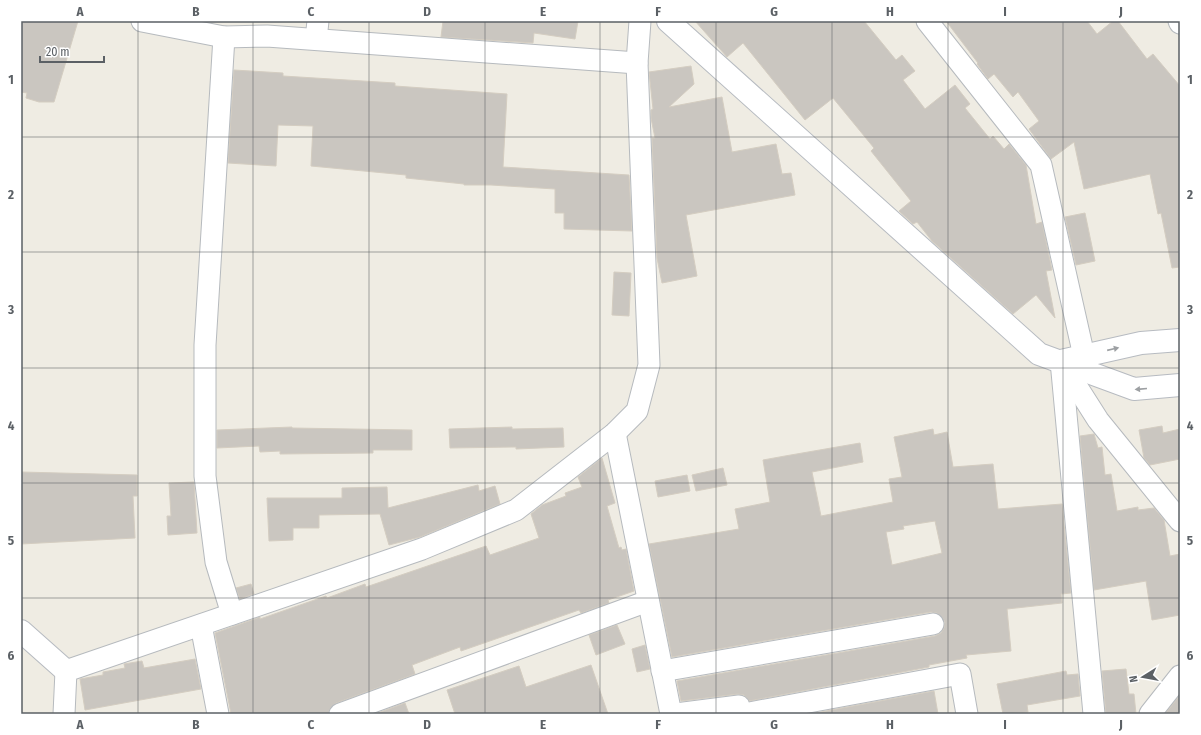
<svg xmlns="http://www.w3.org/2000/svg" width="1201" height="735" font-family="'Fira Sans Condensed',sans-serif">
  <rect width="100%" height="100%" fill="#efece3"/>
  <g fill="#cac6c0" stroke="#d4cdc1" fill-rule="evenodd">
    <path d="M 21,21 L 78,21 L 54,102 L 39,102 L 26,98 L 27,93 L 21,92 Z"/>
    <path d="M 443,21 L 578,21 L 575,39 L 534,33 L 533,43 L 441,37 Z"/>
    <path d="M 695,21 L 864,21 L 896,60 L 902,55 L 915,71 L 903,80 L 925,109 L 955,85 L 970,104 L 965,108 L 990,139 L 993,136 L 1004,149 L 1009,144 L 1026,165 L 1036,224 L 1042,222 L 1052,270 L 1046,271 L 1055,318 L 1036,295 L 1013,314 L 932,241 L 917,222 L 913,224 L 899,211 L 911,201 L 871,151 L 874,148 L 833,98 L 805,120 L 743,43 L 727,57 Z"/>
    <path d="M 946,21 L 1087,21 L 1097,34 L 1113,21 L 1118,21 L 1147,59 L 1153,54 L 1180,86 L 1180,267 L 1172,268 L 1161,213 L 1158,214 L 1150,174 L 1084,189 L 1074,142 L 1051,159 L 1029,129 L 1039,121 L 1018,92 L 1013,97 L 994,74 L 988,79 L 977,64 L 978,63 Z"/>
    <path d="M 691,66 L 694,84 L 669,107 L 722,97 L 732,152 L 776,144 L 782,174 L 791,173 L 795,195 L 686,215 L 697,276 L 662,283 L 657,258 L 652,138 L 655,138 L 651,118 L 651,110 L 653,109 L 649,72 Z"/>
    <path d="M 234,70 L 283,73 L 283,76 L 395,83 L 395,86 L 507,94 L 503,167 L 629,175 L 632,231 L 564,229 L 564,213 L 555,213 L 555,189 L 491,185 L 464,185 L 464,184 L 406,178 L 406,175 L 311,166 L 313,126 L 278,125 L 276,166 L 228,163 Z"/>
    <path d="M 1085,213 L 1095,261 L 1076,265 L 1065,217 Z"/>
    <path d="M 614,272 L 631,273 L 629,316 L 612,315 Z"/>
    <path d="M 1162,426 L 1163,433 L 1180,429 L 1180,459 L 1150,465 L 1144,458 L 1139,430 Z"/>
    <path d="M 292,427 L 292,428 L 412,430 L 412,450 L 373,450 L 373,453 L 280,454 L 280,451 L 260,452 L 259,446 L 217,448 L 217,430 Z"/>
    <path d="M 512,427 L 512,429 L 563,428 L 564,447 L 516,449 L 516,447 L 450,448 L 449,429 Z"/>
    <path d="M 933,429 L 934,435 L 947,432 L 953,467 L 993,464 L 998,509 L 1062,504 L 1071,593 L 1061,594 L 1062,603 L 1007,609 L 1011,651 L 966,655 L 967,658 L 929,665 L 929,667 L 749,701 L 744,695 L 738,694 L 681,701 L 677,681 L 935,636 L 941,633 L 944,628 L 945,622 L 942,617 L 937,613 L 931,612 L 672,657 L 649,544 L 739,529 L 735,509 L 770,502 L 763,460 L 785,456 L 860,443 L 863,462 L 812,472 L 821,516 L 893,502 L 889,479 L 902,477 L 894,437 ZM 935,521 L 942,553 L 892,565 L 886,532 L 904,529 L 903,526 Z"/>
    <path d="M 1094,434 L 1098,448 L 1102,447 L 1105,475 L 1111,474 L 1117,511 L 1138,507 L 1138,510 L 1154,508 L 1164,520 L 1170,556 L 1180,554 L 1180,615 L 1152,620 L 1146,581 L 1094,590 L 1080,436 Z"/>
    <path d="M 602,458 L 615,503 L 607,506 L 619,548 L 621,547 L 622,550 L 626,549 L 634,591 L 608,600 L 609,603 L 581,613 L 579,610 L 461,651 L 460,647 L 412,665 L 415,674 L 336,703 L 331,707 L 328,714 L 231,714 L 215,633 L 260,617 L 260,619 L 326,596 L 327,598 L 365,584 L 366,587 L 486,546 L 490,555 L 539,538 L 531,514 L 542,505 L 566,496 L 565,493 L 582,487 L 578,477 Z"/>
    <path d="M 723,468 L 727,485 L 696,491 L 692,475 Z"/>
    <path d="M 21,472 L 137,475 L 137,496 L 133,496 L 135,538 L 21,544 Z"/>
    <path d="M 687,475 L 690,491 L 658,497 L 655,481 Z"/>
    <path d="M 194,482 L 197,533 L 168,535 L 167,516 L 171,516 L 169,483 Z"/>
    <path d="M 478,485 L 479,491 L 495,486 L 500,504 L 420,537 L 389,545 L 380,514 L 319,515 L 319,528 L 293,528 L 293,540 L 269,541 L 267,498 L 342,498 L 342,488 L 387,487 L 388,508 Z"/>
    <path d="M 251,584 L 254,594 L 240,599 L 236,588 Z"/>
    <path d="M 617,625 L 625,644 L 596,655 L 589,635 Z"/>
    <path d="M 645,645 L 650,669 L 637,672 L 632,649 Z"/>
    <path d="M 195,659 L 201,689 L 85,710 L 80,679 L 103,675 L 103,672 L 125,668 L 124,664 L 142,661 L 144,668 Z"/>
    <path d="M 591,665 L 608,714 L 455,714 L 447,690 L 519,666 L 526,687 Z"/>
    <path d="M 1126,669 L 1129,694 L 1134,694 L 1136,714 L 1106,714 L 1102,671 Z"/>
    <path d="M 1066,671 L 1067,675 L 1078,674 L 1080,696 L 1027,705 L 1028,712 L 1003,714 L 997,684 Z"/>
    <path d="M 934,691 L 938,714 L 810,714 Z"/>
    <path d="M 1180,695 L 1180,714 L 1165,714 Z"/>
    <path d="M 405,703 L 409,714 L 375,714 Z"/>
  </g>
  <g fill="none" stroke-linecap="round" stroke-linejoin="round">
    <defs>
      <g id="street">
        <path d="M 142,21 L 224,37 L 267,36 L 637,63"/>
        <path d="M 927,21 L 1041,165 L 1084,356"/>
        <path d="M 1179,21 L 1180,23"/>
        <path d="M 224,37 L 205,345 L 205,476 L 216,562 L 232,614"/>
        <path d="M 316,39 L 318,21"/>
        <path d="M 1061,361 L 1094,714"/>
        <path d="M 1063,365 L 1098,420 L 1180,521"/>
        <path d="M 615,433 L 671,714"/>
        <path d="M 201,625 L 218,714"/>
        <path d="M 662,671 L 933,624"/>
        <path d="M 64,714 L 66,671 L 422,549 L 516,510 L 615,433 L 637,411 L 649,365 L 637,63 L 640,21"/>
        <path d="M 340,714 L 648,601"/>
        <path d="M 676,714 L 739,706 L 741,714"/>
        <path d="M 744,714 L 960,674 L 967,714"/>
        <path d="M 1150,714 L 1180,676"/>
      </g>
      <g id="secondary">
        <path d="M 668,21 L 1039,354 L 1134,389 L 1180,385"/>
        <path d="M 1061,361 L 1141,343 L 1180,340"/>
        <path d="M 21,631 L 66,671"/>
      </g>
    </defs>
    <use href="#street" stroke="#b6babe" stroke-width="23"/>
    <use href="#secondary" stroke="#b7bbc1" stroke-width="24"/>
    <use href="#street" stroke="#fff" stroke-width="21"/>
    <use href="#secondary" stroke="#fff" stroke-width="22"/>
  </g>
  <defs><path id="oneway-solid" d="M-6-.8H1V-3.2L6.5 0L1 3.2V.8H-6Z"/></defs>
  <g fill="#9da0a3">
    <use href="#oneway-solid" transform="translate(1113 349) rotate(-13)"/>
    <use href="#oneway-solid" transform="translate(1141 389) rotate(175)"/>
  </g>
  <path fill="none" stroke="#5b6065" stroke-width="1" stroke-opacity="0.55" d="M 138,21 L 138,714M 253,21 L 253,714M 369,21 L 369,714M 485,21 L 485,714M 600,21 L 600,714M 716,21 L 716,714M 832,21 L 832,714M 948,21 L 948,714M 1063,21 L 1063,714M 21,137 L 1180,137M 21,252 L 1180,252M 21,368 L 1180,368M 21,483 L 1180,483M 21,598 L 1180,598"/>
  <rect width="1201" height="735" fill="none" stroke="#ffffff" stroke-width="44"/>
  <g transform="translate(1143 677) rotate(259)" stroke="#ffffff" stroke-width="3" paint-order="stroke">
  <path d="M0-3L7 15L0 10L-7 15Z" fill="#5b6065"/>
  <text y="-6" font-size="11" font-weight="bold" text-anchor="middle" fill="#5b6065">N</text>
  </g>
  <path d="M40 56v6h64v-6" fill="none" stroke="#5b6065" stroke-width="2"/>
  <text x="46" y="56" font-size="12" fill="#5b6065" stroke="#ffffff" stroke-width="3" paint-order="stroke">20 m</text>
  <rect x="22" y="22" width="1157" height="691" fill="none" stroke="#5b6065" stroke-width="1.5"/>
  <g font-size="13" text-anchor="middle" font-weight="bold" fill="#5b6065">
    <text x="80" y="16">A</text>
    <text x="196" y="16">B</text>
    <text x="311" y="16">C</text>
    <text x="427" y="16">D</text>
    <text x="543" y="16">E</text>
    <text x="658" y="16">F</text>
    <text x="774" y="16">G</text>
    <text x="890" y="16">H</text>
    <text x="1005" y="16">I</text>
    <text x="1121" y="16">J</text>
    <text x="11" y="84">1</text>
    <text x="1190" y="84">1</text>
    <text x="11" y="199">2</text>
    <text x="1190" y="199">2</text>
    <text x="11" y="314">3</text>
    <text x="1190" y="314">3</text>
    <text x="11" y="430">4</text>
    <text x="1190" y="430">4</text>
    <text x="11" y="545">5</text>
    <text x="1190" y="545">5</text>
    <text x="11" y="660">6</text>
    <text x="1190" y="660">6</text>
    <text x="80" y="729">A</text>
    <text x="196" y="729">B</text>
    <text x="311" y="729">C</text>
    <text x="427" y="729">D</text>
    <text x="543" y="729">E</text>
    <text x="658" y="729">F</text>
    <text x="774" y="729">G</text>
    <text x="890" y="729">H</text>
    <text x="1005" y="729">I</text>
    <text x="1121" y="729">J</text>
  </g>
</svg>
